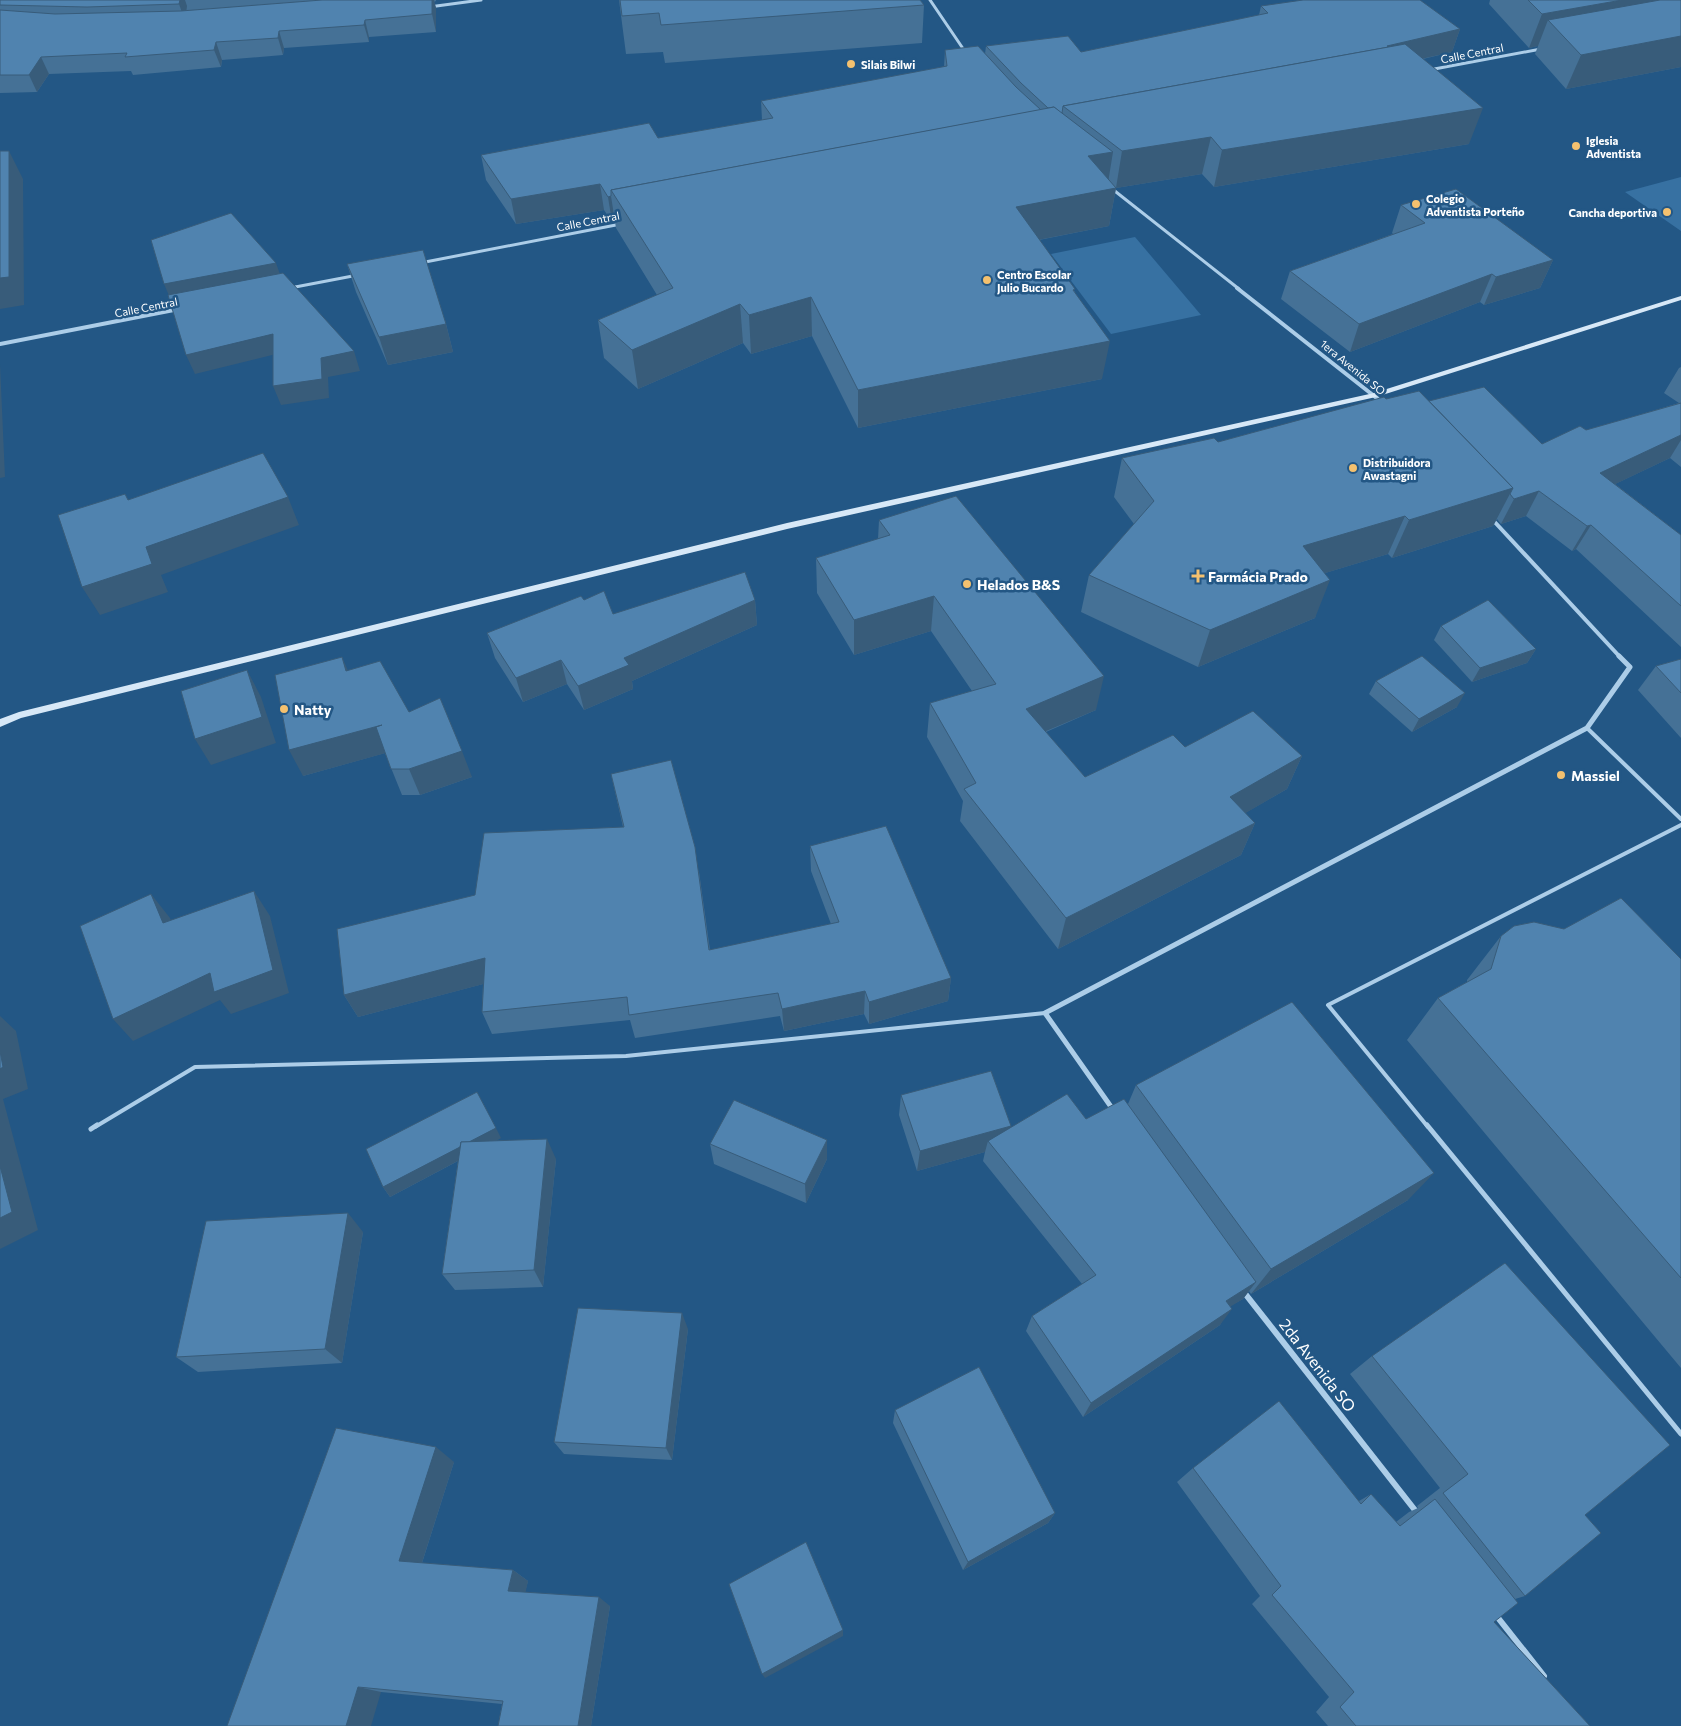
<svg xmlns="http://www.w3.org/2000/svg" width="1681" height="1726" font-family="Commissioner,sans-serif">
  <rect width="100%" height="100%" fill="#235785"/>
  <g fill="#3771a2">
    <path d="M 1681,177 L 1681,231 L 1625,192 Z"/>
    <path d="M 1135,237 L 1201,315 L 1111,334 L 1051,254 Z"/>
  </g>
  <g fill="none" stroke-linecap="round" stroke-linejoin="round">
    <g stroke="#accde8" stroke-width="4">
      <path d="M 1587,728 L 1681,819"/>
      <path d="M 95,1127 L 195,1067 L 626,1056 L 1045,1013"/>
      <path d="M 1428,1127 L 1328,1005 L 1681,825"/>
    </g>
    <g stroke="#accde8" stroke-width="5">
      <path d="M 1427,1125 L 1681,1434"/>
      <path d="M 91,1129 L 97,1125"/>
    </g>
    <g stroke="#accde8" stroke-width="3">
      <path d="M 930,0 L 966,53"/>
      <path d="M 429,7 L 481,0"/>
      <path d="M 1429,70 L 1541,49"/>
      <path d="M 1111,188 L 1239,289"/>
      <path d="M 420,263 L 621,224"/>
      <path d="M 290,288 L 358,275"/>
    </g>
    <g stroke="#accde8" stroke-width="4">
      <path d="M 290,288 L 292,288"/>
      <path d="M 1237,288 L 1383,403"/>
      <path d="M 0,344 L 179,309"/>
      <path d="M 1491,518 L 1620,657"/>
    </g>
    <path stroke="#accde8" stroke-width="5" d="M 1114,1111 L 1045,1013 L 1587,728 L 1630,667 L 1619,656"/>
    <g stroke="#accde8" stroke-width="6">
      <path d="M 1243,1291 L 1418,1514"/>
      <path d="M 1495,1614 L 1544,1676"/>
    </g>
    <path fill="#d7e8f7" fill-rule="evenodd" d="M 1681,296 L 1681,300 L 1376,397 L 787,529 L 21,718 L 0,727 L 0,719 L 19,712 L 787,523 L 1374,393 Z"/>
  </g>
  <g fill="#457196">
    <path d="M 0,0 L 436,0 L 436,1 L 434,2 L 436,8 L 436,32 L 369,37 L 369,42 L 284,48 L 283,55 L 222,60 L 221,67 L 133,75 L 131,71 L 49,74 L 37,92 L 0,93 Z"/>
    <path d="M 619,0 L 920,0 L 924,5 L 922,43 L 665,63 L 663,52 L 626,54 Z"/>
    <path d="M 1490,0 L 1681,0 L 1681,67 L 1566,89 L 1535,54 L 1538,46 L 1529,48 L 1489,4 Z"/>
    <path d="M 1261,6 L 1460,29 L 1452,52 L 1423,59 L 1469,144 L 1214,187 L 1202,174 L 1116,188 L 1109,226 L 1039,240 L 1075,292 L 1102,379 L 858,428 L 812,336 L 751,354 L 743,343 L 638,389 L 604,358 L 598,320 L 657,295 L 616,228 L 615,222 L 612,222 L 604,210 L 516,224 L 486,180 L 481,155 L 658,138 L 762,120 L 761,101 L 944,67 L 945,50 L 985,54 L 986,46 L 1081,52 L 1259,15 Z"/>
    <path d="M 1401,205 L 1553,260 L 1540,288 L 1484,305 L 1480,302 L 1350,352 L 1281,299 L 1290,271 L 1393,234 L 1392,233 Z"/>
    <path d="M 347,264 L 446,324 L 453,352 L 388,365 L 356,292 Z"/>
    <path d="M 1681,367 L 1681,467 L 1670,458 L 1615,484 L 1681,535 L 1681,647 L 1576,549 L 1572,551 L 1526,516 L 1501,524 L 1497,519 L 1493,526 L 1392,558 L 1388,554 L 1325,573 L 1315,618 L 1198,667 L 1081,612 L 1089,575 L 1134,524 L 1114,497 L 1122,458 L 1218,442 L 1386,399 L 1429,401 L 1542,444 L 1679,403 L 1664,393 L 1679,368 Z"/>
    <path d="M 879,520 L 1096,710 L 1046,732 L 1085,777 L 1185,747 L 1302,756 L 1287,789 L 1245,813 L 1255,823 L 1241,855 L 1058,949 L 960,821 L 963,801 L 927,737 L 930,703 L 972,691 L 931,631 L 854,655 L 817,593 L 816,558 L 878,539 Z"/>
    <path d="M 584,600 L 613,614 L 755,600 L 757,625 L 632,681 L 633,689 L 584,710 L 567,684 L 523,702 L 495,658 L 487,633 Z"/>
    <path d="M 1441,626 L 1536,649 L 1527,663 L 1472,682 L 1434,640 Z"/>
    <path d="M 1681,659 L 1681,738 L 1638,690 L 1656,666 Z"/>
    <path d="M 348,671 L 409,712 L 472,777 L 420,795 L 402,795 L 385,753 L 303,776 Z"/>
    <path d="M 1376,681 L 1457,707 L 1412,732 L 1369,694 Z"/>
    <path d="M 611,774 L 699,872 L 710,950 L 831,924 L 811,871 L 810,846 L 951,978 L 948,1001 L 869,1024 L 864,1014 L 784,1031 L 780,1016 L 635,1038 L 630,1020 L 492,1034 L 482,1012 L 483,984 L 358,1017 L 344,995 L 475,895 L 623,827 Z"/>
    <path d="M 1501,936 L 1681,959 L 1681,1368 L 1407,1040 L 1438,998 L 1467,982 L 1467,980 Z"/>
    <path d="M 1136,1085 L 1408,1200 L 1251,1294 L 1249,1291 L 1243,1299 L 1230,1306 L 1220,1325 L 1083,1417 L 1026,1331 L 1032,1316 L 1082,1284 L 983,1161 L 985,1152 L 917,1171 L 899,1115 L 901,1095 L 1011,1127 L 1086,1119 L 1128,1104 Z"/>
    <path d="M 501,1138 L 495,1141 L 556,1159 L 543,1287 L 455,1290 L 442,1274 L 458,1161 L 390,1197 L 383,1187 Z"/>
    <path d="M 827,1140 L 827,1159 L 806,1203 L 714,1164 L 710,1144 Z"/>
    <path d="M 363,1232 L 342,1363 L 198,1372 L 176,1357 Z"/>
    <path d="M 688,1329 L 672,1460 L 564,1454 L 554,1442 Z"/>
    <path d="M 1372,1356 L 1585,1515 L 1525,1596 L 1515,1599 L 1494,1622 L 1590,1726 L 1328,1726 L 1316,1712 L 1329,1697 L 1252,1604 L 1260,1596 L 1177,1482 L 1193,1468 L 1359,1501 L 1371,1494 L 1396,1522 L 1409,1512 L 1418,1508 L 1417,1506 L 1440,1488 L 1350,1374 Z"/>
    <path d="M 895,1410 L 1055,1513 L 1048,1523 L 963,1570 L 893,1423 Z"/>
    <path d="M 454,1462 L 422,1563 L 513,1570 L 528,1581 L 525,1592 L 610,1606 L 591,1726 L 498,1726 L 502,1704 L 381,1692 L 227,1726 Z"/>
  </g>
  <g fill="#385c7a">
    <path d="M 180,0 L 185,0 L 187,6 L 185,21 L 179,4 Z"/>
    <path d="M 432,0 L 434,0 L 436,8 L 436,32 L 432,14 Z"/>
    <path d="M 1622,0 L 1681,0 L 1548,20 L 1538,46 L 1529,48 L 1542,14 Z"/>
    <path d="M 365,20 L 369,37 L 369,42 L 364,25 Z"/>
    <path d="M 1460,29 L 1452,52 L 1390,66 L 1387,46 Z"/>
    <path d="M 279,31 L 284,48 L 283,55 L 278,38 Z"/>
    <path d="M 1681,36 L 1681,67 L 1566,89 L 1581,55 Z"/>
    <path d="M 216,42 L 222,60 L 221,67 L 214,50 Z"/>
    <path d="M 41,57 L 49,74 L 37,92 L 29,75 Z"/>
    <path d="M 1483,108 L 1469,144 L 1214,187 L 1222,150 Z"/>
    <path d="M 1211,137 L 1202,174 L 1116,188 L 1122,151 Z"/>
    <path d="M 9,151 L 23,179 L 24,305 L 0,309 L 0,278 Z"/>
    <path d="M 1113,152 L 1107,189 L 1116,188 L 1109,226 L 1012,245 L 1016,207 L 1088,156 Z"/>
    <path d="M 600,184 L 604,210 L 516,224 L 511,199 Z"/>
    <path d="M 611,196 L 615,222 L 612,222 L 608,197 Z"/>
    <path d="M 1553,260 L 1540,288 L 1484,305 L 1496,277 Z"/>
    <path d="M 276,263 L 284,286 L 174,307 L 164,284 Z"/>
    <path d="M 1492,274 L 1480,302 L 1350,352 L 1359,324 Z"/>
    <path d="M 811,297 L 812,336 L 751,354 L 749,315 Z"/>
    <path d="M 740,304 L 743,343 L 638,389 L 632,350 Z"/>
    <path d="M 446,324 L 453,352 L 388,365 L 379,337 Z"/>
    <path d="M 273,334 L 280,353 L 195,374 L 186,355 Z"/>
    <path d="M 1110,341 L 1102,379 L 858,428 L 858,390 Z"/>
    <path d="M 354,351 L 360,371 L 328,377 L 329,398 L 281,405 L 273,386 L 321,358 Z"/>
    <path d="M 0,364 L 5,477 L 0,478 Z"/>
    <path d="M 1681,435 L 1681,440 L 1670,458 L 1586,498 L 1600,473 Z"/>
    <path d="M 1513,488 L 1493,526 L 1392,558 L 1409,520 Z"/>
    <path d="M 1539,491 L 1526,516 L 1501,524 L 1514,499 Z"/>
    <path d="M 288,497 L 299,525 L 161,575 L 168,592 L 100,615 L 82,587 L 146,547 Z"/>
    <path d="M 1405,516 L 1388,554 L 1289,584 L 1303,546 Z"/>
    <path d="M 1591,525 L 1576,549 L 1572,551 L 1587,526 Z"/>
    <path d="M 1330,580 L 1315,618 L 1198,667 L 1210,630 Z"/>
    <path d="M 934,596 L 931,631 L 854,655 L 854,620 Z"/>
    <path d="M 755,600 L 757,625 L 632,681 L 633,689 L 584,710 L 578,686 L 624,658 Z"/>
    <path d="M 1536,649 L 1527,663 L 1472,682 L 1480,668 Z"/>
    <path d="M 342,657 L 354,684 L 346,671 Z"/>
    <path d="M 561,660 L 567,684 L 523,702 L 516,678 Z"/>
    <path d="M 247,670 L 261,697 L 276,743 L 211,765 L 195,739 Z"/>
    <path d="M 1104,676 L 1096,710 L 1020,742 L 1026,709 Z"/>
    <path d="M 1465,693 L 1457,707 L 1412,732 L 1419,719 Z"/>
    <path d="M 382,725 L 393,751 L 303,776 L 289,750 Z"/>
    <path d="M 462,751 L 472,777 L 420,795 L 409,769 Z"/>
    <path d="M 1302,756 L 1287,789 L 1218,829 L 1230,797 Z"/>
    <path d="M 1255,823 L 1241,855 L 1058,949 L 1066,918 Z"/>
    <path d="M 254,891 L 270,916 L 289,993 L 231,1014 L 220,1000 L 133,1041 L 113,1019 Z"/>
    <path d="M 151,894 L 170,918 L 181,947 L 163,923 Z"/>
    <path d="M 485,958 L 495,981 L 358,1017 L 344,995 Z"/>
    <path d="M 951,978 L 948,1001 L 869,1024 L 869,1002 Z"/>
    <path d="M 865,991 L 864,1014 L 784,1031 L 782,1009 Z"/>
    <path d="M 0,1016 L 16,1031 L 28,1089 L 3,1099 L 38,1230 L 0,1249 Z"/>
    <path d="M 1011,1126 L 1006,1146 L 988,1141 L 985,1152 L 917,1171 L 920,1151 Z"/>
    <path d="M 496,1128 L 501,1138 L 390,1197 L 383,1187 Z"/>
    <path d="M 547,1139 L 556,1159 L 543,1287 L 534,1270 Z"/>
    <path d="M 827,1140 L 827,1159 L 806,1203 L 805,1184 Z"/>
    <path d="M 1434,1173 L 1408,1200 L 1251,1294 L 1271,1269 Z"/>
    <path d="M 348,1213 L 363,1232 L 342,1363 L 325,1349 Z"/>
    <path d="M 1256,1282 L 1243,1299 L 1213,1317 L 1226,1301 Z"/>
    <path d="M 1232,1309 L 1220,1325 L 1083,1417 L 1091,1403 Z"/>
    <path d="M 682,1313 L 688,1329 L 672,1460 L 666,1448 Z"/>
    <path d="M 436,1447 L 454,1462 L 419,1572 L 399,1561 Z"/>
    <path d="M 1055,1513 L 1048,1523 L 963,1570 L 968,1562 Z"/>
    <path d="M 513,1570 L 528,1581 L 524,1600 L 508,1591 Z"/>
    <path d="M 599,1597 L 610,1606 L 591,1726 L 578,1726 Z"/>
    <path d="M 843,1630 L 843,1636 L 765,1678 L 762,1674 Z"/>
    <path d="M 358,1687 L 381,1692 L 371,1726 L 346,1726 Z"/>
  </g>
  <g fill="#5083af" stroke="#385c7a">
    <path d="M 0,0 L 180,0 L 179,4 L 87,7 L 0,5 Z"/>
    <path d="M 322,0 L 432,0 L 432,14 L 365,20 L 364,25 L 279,31 L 278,38 L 216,42 L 214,50 L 125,57 L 127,53 L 41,57 L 29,75 L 0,75 L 0,10 L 55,14 L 181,11 Z"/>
    <path d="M 620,0 L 920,0 L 924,5 L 661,25 L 659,13 L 622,16 Z"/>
    <path d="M 1303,0 L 1420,0 L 1460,29 L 1387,46 L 1389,47 L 1063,106 L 1062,113 L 1061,113 L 1054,107 L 1048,108 L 1021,83 L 986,46 L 1068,36 L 1081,52 L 1268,13 L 1261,6 Z"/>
    <path d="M 1528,0 L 1622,0 L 1542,14 Z"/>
    <path d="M 1660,0 L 1681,0 L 1681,36 L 1581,55 L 1548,20 Z"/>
    <path d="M 1405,44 L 1483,108 L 1222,150 L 1211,137 L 1122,151 L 1063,106 Z"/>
    <path d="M 978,46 L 1016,87 L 1041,110 L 611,190 L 611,196 L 608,197 L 600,184 L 511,199 L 481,155 L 649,123 L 658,138 L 773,118 L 761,101 L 947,66 L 945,50 Z"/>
    <path d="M 1054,107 L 1113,152 L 1088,156 L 1116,188 L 1016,207 L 1075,289 L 1073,290 L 1110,341 L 858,390 L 811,297 L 749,315 L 740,304 L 632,350 L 598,320 L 673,288 L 611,190 Z"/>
    <path d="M 0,151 L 9,151 L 9,277 L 0,278 Z"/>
    <path d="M 1456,189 L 1553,260 L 1496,277 L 1492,274 L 1359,324 L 1290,271 L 1425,223 L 1401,205 Z"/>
    <path d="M 231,213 L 276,263 L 164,284 L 151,240 Z"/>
    <path d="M 423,250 L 446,324 L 379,337 L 347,264 Z"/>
    <path d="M 283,273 L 354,351 L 321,358 L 322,379 L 273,386 L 273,334 L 186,355 L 168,295 Z"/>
    <path d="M 1484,387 L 1542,444 L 1580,426 L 1586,430 L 1681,403 L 1681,435 L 1600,473 L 1681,535 L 1681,606 L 1591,525 L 1587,526 L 1539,491 L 1514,499 L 1510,494 L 1513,488 L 1429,401 Z"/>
    <path d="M 1419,391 L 1513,488 L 1409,520 L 1405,516 L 1303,546 L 1330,580 L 1210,630 L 1089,575 L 1154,501 L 1122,458 L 1214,438 L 1218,442 L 1384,397 L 1386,399 Z"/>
    <path d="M 263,453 L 288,497 L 146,547 L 152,564 L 82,587 L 58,515 L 125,494 L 128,500 Z"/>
    <path d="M 956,496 L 1104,676 L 1026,709 L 1085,777 L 1173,735 L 1185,747 L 1253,711 L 1302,756 L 1230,797 L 1255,823 L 1066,918 L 964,789 L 976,783 L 930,703 L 996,684 L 934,596 L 854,620 L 816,558 L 890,535 L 879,520 Z"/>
    <path d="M 745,572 L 755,600 L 624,658 L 629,665 L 578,686 L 561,660 L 516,678 L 487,633 L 581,596 L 584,600 L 604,591 L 613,614 Z"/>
    <path d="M 1488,600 L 1536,649 L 1480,668 L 1441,626 Z"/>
    <path d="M 1422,656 L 1465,693 L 1419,719 L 1376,681 Z"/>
    <path d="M 342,657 L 346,671 L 380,661 L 409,712 L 440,698 L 462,751 L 409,769 L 391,769 L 376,727 L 382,725 L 289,750 L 275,675 Z"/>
    <path d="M 1681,659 L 1681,693 L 1656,666 Z"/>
    <path d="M 247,670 L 262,717 L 195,739 L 181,691 Z"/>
    <path d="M 671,760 L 695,847 L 709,950 L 839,922 L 810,846 L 886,826 L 951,978 L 869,1002 L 865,991 L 782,1009 L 778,993 L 629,1015 L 627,997 L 482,1012 L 485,958 L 344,995 L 337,929 L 475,895 L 484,833 L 624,827 L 611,774 Z"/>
    <path d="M 254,891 L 273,970 L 214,992 L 210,973 L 113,1019 L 80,926 L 151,894 L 163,923 Z"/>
    <path d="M 1621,898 L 1681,959 L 1681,1278 L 1438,998 L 1491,969 L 1501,936 L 1514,926 L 1534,922 L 1564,929 Z"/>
    <path d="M 1292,1002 L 1434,1173 L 1271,1269 L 1136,1085 Z"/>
    <path d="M 0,1051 L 3,1067 L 0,1069 Z"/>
    <path d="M 991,1071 L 1011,1126 L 920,1151 L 901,1095 Z"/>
    <path d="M 477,1092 L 496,1128 L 469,1142 L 461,1142 L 460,1147 L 383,1187 L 366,1149 Z"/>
    <path d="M 1067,1094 L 1086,1119 L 1124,1099 L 1256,1282 L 1226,1301 L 1232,1309 L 1091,1403 L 1032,1316 L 1096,1275 L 988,1141 Z"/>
    <path d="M 734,1100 L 827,1140 L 805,1184 L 710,1144 Z"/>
    <path d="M 547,1139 L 534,1270 L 442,1274 L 461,1142 Z"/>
    <path d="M 0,1166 L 12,1212 L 0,1218 Z"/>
    <path d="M 348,1213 L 325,1349 L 176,1357 L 206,1221 Z"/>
    <path d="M 1505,1263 L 1670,1445 L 1585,1515 L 1601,1533 L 1525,1596 L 1443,1493 L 1468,1474 L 1372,1356 Z"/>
    <path d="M 578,1308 L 682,1313 L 666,1448 L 554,1442 Z"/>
    <path d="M 979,1367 L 1055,1513 L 968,1562 L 895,1410 Z"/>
    <path d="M 1279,1401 L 1361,1504 L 1371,1494 L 1400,1526 L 1435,1499 L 1518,1603 L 1494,1622 L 1590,1726 L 1356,1726 L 1340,1707 L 1354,1692 L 1272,1595 L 1281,1586 L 1193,1468 Z"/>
    <path d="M 336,1428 L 436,1447 L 399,1561 L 513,1570 L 508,1591 L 599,1597 L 578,1726 L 498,1726 L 503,1701 L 358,1687 L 346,1726 L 227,1726 Z"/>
    <path d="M 806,1542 L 843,1630 L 762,1674 L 729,1584 Z"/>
  </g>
  <g fill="#f4c16f" stroke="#235785" stroke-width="2">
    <circle cx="851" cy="64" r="5"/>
    <circle cx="1576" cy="146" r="5"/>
    <circle cx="1416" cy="204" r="5"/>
    <circle cx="1667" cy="212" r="5"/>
    <circle cx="987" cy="280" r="5"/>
    <circle cx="1353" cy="468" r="5"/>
    <path d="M1195.5 568.5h5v5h5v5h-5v5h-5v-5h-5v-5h5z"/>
    <circle cx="967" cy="584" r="5"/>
    <circle cx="284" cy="709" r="5"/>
    <circle cx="1561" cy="775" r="5"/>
  </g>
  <g text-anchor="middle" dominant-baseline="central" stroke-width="5" stroke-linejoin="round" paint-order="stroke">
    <g font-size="11" fill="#fff" stroke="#235785">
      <text transform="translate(1472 53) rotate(-11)">Calle Central</text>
      <text transform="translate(588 221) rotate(-11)">Calle Central</text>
      <text transform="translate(146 307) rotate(-11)">Calle Central</text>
      <text transform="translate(1353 367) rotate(39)">1era Avenida SO</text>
    </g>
    <g font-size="11" font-weight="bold" fill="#fff" stroke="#235785" text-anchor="start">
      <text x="861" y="64">Silais Bilwi</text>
      <text x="1586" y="140">Iglesia<tspan x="1586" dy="13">Adventista</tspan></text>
      <text x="1426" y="198">Colegio<tspan x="1426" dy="13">Adventista Porteño</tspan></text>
      <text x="1657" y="212" text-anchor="end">Cancha deportiva</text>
      <text x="997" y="274">Centro Escolar<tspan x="997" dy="13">Julio Bucardo</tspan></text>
      <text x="1363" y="462">Distribuidora<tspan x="1363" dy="13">Awastagni</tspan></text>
    </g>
    <g font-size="14" font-weight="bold" fill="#fff" stroke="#235785" text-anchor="start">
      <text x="1208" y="576">Farmácia Prado</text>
      <text x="977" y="584">Helados B&amp;S</text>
      <text x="294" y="709">Natty</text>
      <text x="1571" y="775">Massiel</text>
    </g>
    <g font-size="16" fill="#fff" stroke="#235785">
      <text transform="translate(1318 1365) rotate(52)">2da Avenida SO</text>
    </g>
  </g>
</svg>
